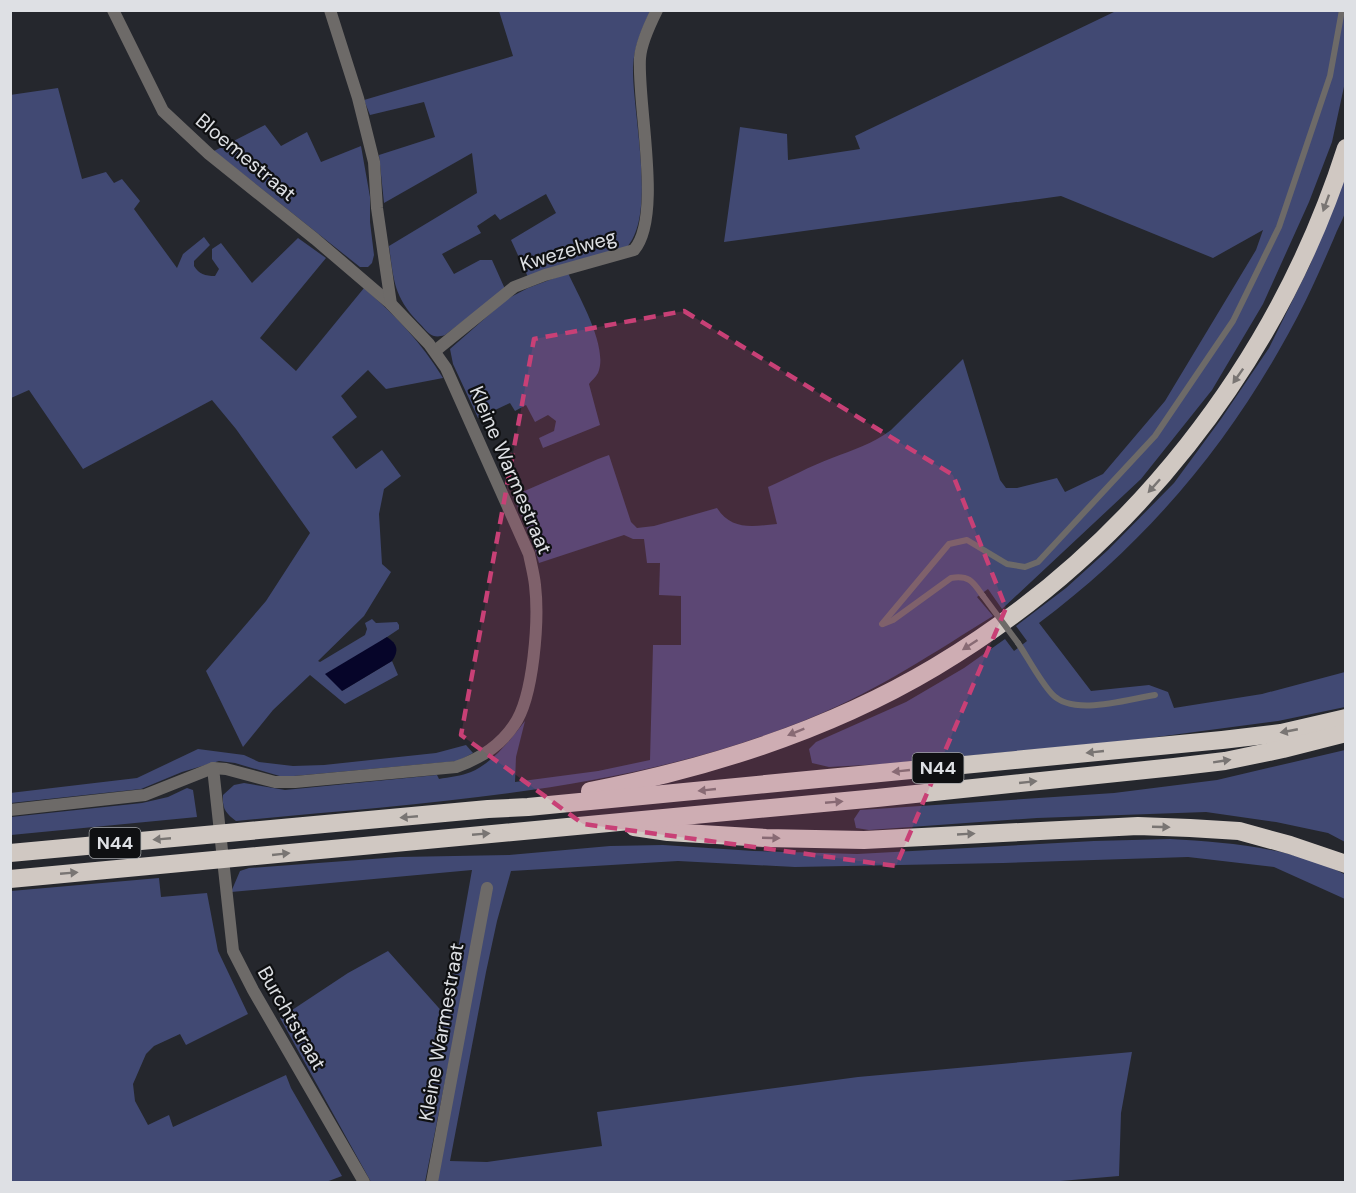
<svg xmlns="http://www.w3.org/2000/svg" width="1356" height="1193" font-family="'DM Sans',sans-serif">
  <rect width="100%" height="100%" fill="#25272d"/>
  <g fill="#414973">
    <path d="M 499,11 L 650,11 C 642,29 634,46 633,67 C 632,112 657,214 627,247 L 528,277 L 511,240 L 556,213 L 546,194 L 500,220 L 495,214 L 477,226 L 481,233 L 442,254 L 454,274 L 480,260 L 492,260 L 505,289 L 445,335 C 433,339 429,334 422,326 C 394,298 394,283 389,246 L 477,193 L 472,153 L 384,203 L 379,155 L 435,137 L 424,102 L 370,115 L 364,100 L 513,56 Z"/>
    <path d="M 1116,11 L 1345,11 L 1345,82 L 1332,142 L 1309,202 L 1263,304 L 1212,390 L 1141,479 L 1002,609 L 988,589 L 977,597 L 993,616 C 935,652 878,690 815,716 C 632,793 431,802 236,821 C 226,813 222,809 223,795 L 234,785 L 244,783 L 285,790 L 437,775 L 439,779 C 449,777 462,776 471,772 C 494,762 510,740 525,721 L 516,757 L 515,782 L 598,771 L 650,760 L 653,645 L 681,645 L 681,596 L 659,595 L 660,563 L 647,563 L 644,539 L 633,539 L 624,535 L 539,563 L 532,540 L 513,496 L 598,459 L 609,455 L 631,522 L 637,528 L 654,526 L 717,508 C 732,531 753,526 777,524 L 768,487 C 789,478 810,466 832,458 C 853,450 872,444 891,430 L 963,359 L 1000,480 L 1006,488 L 1017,488 L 1057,478 L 1065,492 L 1103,474 L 1165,401 L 1256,250 L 1263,230 L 1213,258 L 1061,196 L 724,242 L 740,127 L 787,134 L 788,160 L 860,149 L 855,136 Z"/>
    <path d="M 58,88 L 82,179 L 106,172 L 114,183 L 122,179 L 140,201 L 134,209 L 177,268 L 183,254 L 204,237 L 210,245 L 194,261 L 194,266 C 199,274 205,276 215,276 L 219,269 L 212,259 L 212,249 L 221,243 L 252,283 L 298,238 L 326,258 L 260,338 L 296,371 L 364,288 C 395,315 422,343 443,378 L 386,389 L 368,370 L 341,396 L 357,417 L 332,437 L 356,469 L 382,450 L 401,476 L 384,489 L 379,514 L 382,564 L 391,572 L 364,616 L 318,661 L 320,662 L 365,635 L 367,629 L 365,623 L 372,619 L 376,623 L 397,622 L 399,625 L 399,629 L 381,641 L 342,691 L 392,661 L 398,675 L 345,704 L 310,675 L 273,710 L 243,747 L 206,671 L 266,601 L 310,533 L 236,429 L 212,400 L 83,469 L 29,390 L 11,398 L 10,95 Z"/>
    <path d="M 265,125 L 281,146 L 307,132 L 321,162 L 361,146 L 370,197 L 370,222 L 374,255 L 372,263 L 368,267 L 360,267 L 214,151 Z"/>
    <path d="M 1345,177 C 1345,188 1348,202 1345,213 C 1342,221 1337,230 1334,238 C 1325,259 1316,279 1306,300 C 1241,430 1155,536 1039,623 L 1091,691 L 1149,685 L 1168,692 L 1174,708 L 1262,694 L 1345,672 L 1345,707 L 1278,721 L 1134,740 L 883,764 L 829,767 L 812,763 L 809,749 L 816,742 L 906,702 L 964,668 L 1005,639 L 1014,651 L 1027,641 L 1016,626 L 1066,588 L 1108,550 L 1174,483 L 1221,419 L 1269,348 L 1310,265 Z"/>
    <path d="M 568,273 C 579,297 609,348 598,373 C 596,377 591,381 589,384 L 600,425 L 543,448 L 539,438 L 554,431 L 556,421 L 548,415 L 535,422 L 526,405 L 515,411 L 510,403 L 478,418 L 453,364 L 450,349 L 507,299 L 528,288 Z"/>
    <path d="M 466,745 L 473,753 L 458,761 L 283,777 L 235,763 L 219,761 L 182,772 L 141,789 L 11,803 L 10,793 L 137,778 L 198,749 L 244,755 L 259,762 L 293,766 L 324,765 L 436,753 Z"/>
    <path d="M 1345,750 L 1345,842 L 1328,833 L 1276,822 L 1206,812 L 1037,818 L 869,830 L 856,828 L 854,819 L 860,810 L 1114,793 L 1217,780 Z"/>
    <path d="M 187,788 L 193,790 L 197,817 L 11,835 L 11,817 L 142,803 L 168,797 Z"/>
    <path d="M 1170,839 C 1227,842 1294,848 1346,875 L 1345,899 L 1274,867 L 1188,857 L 1003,863 L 795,867 L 678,861 L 511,871 L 497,921 L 486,972 L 450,1161 L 487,1162 L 602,1146 L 597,1112 L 858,1077 L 1132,1052 L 1121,1113 L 1119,1176 L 1049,1182 L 437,1182 L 460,1006 L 425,1182 L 371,1182 L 280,1018 L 348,973 L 388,951 L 446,1016 L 472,870 L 231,892 L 240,871 L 249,868 L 399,857 L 509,855 L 610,846 L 663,845 L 754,851 L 857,854 L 1094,841 Z"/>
    <path d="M 159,878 L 161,897 L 207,893 L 218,951 L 248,1014 L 186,1045 L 180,1034 L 154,1046 L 146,1054 L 133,1084 L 135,1101 L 148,1125 L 169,1115 L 173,1127 L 286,1075 L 291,1088 L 342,1176 L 326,1182 L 11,1182 L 11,891 Z"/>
  </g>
  <path fill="#060529" d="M 387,637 C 398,644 399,651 392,661 L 342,691 L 325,674 Z"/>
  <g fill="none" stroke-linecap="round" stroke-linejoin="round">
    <g stroke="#6d6a68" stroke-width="6">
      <path d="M 882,624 L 949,544 L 967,540 L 1007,564 L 1025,567 L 1038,562 L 1155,436 L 1233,321 L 1279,227 L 1330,76 L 1342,10"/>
      <path d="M 883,624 L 893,620 L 951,578 C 970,575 973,582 983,596"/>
      <path d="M 1018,643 C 1028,658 1040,681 1052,694 C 1073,717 1128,699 1155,695"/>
    </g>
    <g stroke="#6d6a68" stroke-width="12">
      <path d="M 113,10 L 163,111 L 209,154 L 315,239 L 391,304"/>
      <path d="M 435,351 L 514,287 L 545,275 L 634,250 C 663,216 637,104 640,58 C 641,43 650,24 657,10"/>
      <path d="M 213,768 L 226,769 L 275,782 L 295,782 L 456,767 C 479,759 500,746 514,725 C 534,697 539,619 535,585 C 534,575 531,564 529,554 L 446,368 L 429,344 L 391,304 L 377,208 L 374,162 L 358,98 L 330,10"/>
      <path d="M 10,810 L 145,795 L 213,768 L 233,951 L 253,990 L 364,1182"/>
      <path d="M 432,1182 L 487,888"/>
    </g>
    <g stroke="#d0c8c2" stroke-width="18">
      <path d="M 590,791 C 709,768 831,729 935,667 C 1130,551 1277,364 1346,148"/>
      <path d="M 634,827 L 668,832 L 766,838 L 864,840 L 1138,826 L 1190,828 L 1239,831 L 1290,845 L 1346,864"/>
      <path d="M 10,853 L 488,809 L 528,807 L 1222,740 L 1281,733 L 1346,718"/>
      <path d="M 10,879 L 877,798 L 1174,767 L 1225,761 L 1283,749 L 1346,733"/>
    </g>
    <path stroke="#6d6a68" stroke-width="6" d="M 983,596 L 1018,643"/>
  </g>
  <defs><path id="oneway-solid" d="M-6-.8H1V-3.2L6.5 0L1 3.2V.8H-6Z" transform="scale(1.5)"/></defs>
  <g fill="#797573">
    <use href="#oneway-solid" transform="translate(1326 203) rotate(110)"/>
    <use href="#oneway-solid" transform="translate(1238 376) rotate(125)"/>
    <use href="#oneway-solid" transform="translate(1154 486) rotate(132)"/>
    <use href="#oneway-solid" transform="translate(970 645) rotate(147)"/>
    <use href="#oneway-solid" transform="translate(1289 731) rotate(169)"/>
    <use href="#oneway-solid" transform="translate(796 732) rotate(158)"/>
    <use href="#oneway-solid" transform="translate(1095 752) rotate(174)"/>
    <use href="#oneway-solid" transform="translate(1222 761) rotate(-9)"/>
    <use href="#oneway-solid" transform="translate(901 771) rotate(174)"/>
    <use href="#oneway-solid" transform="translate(1028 782) rotate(-6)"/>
    <use href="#oneway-solid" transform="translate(707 790) rotate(174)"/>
    <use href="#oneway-solid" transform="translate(834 802) rotate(-5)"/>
    <use href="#oneway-solid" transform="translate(409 817) rotate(175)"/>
    <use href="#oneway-solid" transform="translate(1161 827) rotate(2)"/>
    <use href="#oneway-solid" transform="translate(481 834) rotate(-5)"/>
    <use href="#oneway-solid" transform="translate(966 834) rotate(-3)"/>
    <use href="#oneway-solid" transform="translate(771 838) rotate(2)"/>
    <use href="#oneway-solid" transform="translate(162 839) rotate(175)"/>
    <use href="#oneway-solid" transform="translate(281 854) rotate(-6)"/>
    <use href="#oneway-solid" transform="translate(69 873) rotate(-5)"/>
  </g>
  <path fill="#c84076" fill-opacity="0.2" stroke="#c84076" stroke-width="4.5" stroke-dasharray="12 8" stroke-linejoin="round" d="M 684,311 L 953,475 L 1006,608 L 896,866 L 583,824 L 461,735 L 534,339 Z"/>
  <g text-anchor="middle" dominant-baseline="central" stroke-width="4.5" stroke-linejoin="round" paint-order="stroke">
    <g fill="#0f1012" stroke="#a0a2a5" stroke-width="1.5">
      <rect x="912.5" y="753" width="51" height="30" rx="4.5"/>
      <rect x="89.5" y="828" width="51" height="30" rx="4.5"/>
    </g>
    <g font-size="18" font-weight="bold" fill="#dee0e4">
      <text x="938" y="768">N44</text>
      <text x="115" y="843">N44</text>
    </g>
    <g font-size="20" fill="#dee0e4" stroke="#0f1012">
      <text transform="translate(246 157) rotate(40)">Bloemestraat</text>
      <text transform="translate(568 250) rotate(-17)">Kwezelweg</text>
      <text transform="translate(511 470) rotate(67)">Kleine Warmestraat</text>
      <text transform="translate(292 1018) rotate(60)">Burchtstraat</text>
      <text transform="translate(441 1032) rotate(-80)">Kleine Warmestraat</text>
    </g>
  </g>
  <rect width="1356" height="1193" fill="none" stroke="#dee0e4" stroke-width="24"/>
</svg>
